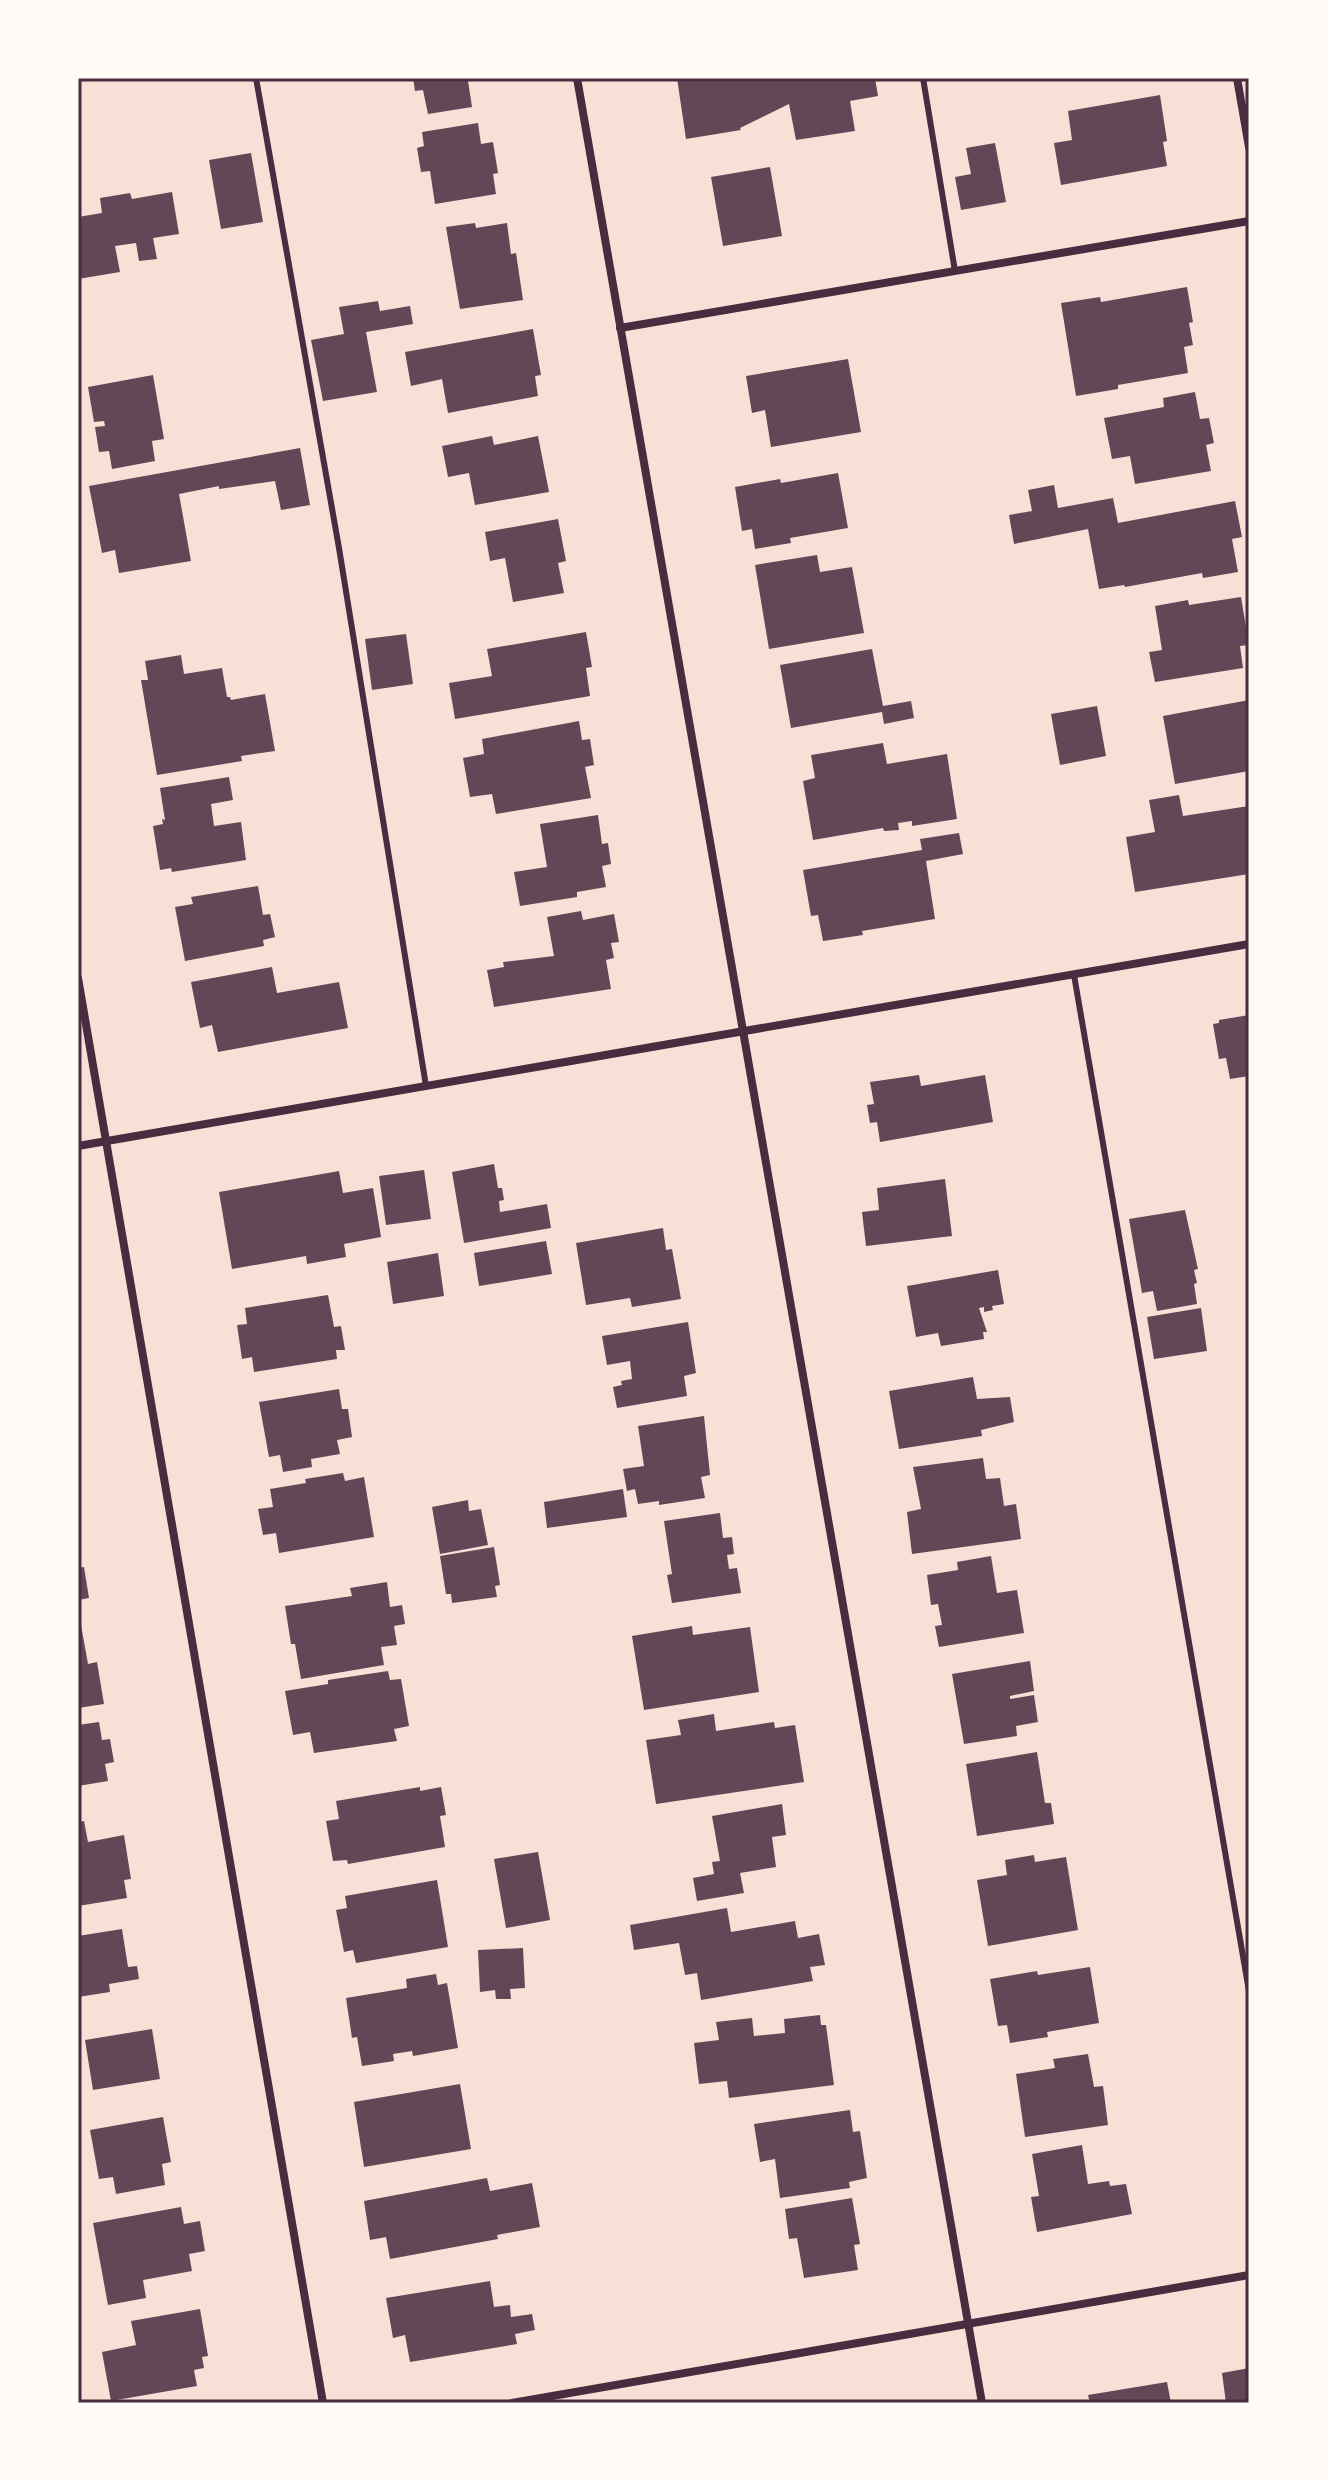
<svg xmlns="http://www.w3.org/2000/svg" width="1327" height="2481" font-family="Figtree,sans-serif">
  <rect width="100%" height="100%" fill="#f7e1d7"/>
  <g fill="#644757">
    <path d="M 413,78 L 478,78 L 468,81 L 472,107 L 428,114 L 423,90 L 415,91 Z"/>
    <path d="M 677,78 L 875,78 L 878,96 L 850,101 L 855,131 L 796,140 L 789,104 L 740,128 L 741,130 L 686,139 Z"/>
    <path d="M 1160,95 L 1167,141 L 1163,142 L 1167,166 L 1061,185 L 1054,143 L 1072,140 L 1068,111 Z"/>
    <path d="M 478,123 L 481,144 L 493,142 L 498,173 L 493,174 L 496,194 L 435,204 L 430,171 L 421,172 L 417,148 L 424,146 L 422,132 Z"/>
    <path d="M 995,143 L 1006,202 L 961,210 L 955,177 L 971,174 L 966,148 Z"/>
    <path d="M 251,153 L 263,222 L 221,229 L 209,160 Z"/>
    <path d="M 770,167 L 782,236 L 723,246 L 711,177 Z"/>
    <path d="M 172,192 L 179,234 L 153,238 L 157,259 L 139,261 L 136,243 L 115,246 L 120,272 L 78,279 L 78,217 L 102,213 L 100,198 L 130,193 L 132,199 Z"/>
    <path d="M 475,223 L 476,228 L 507,223 L 511,254 L 516,253 L 523,300 L 460,309 L 446,227 Z"/>
    <path d="M 1187,287 L 1193,322 L 1189,323 L 1193,345 L 1184,347 L 1188,373 L 1118,385 L 1118,389 L 1076,396 L 1061,303 L 1100,297 L 1101,302 Z"/>
    <path d="M 378,301 L 380,311 L 410,306 L 413,324 L 366,332 L 377,392 L 323,401 L 311,340 L 344,334 L 339,307 Z"/>
    <path d="M 533,329 L 541,375 L 535,376 L 538,396 L 448,413 L 442,379 L 411,386 L 405,352 Z"/>
    <path d="M 848,359 L 861,432 L 771,447 L 765,410 L 752,413 L 746,376 Z"/>
    <path d="M 153,375 L 164,439 L 152,441 L 155,461 L 112,469 L 109,451 L 99,452 L 95,427 L 105,426 L 104,421 L 94,422 L 88,387 Z"/>
    <path d="M 1195,392 L 1200,419 L 1209,418 L 1214,443 L 1206,445 L 1211,471 L 1135,484 L 1130,456 L 1112,459 L 1104,418 L 1164,407 L 1163,398 Z"/>
    <path d="M 492,436 L 494,445 L 538,436 L 549,492 L 475,505 L 469,473 L 448,477 L 442,446 Z"/>
    <path d="M 300,448 L 310,505 L 281,510 L 275,481 L 219,489 L 219,486 L 179,494 L 191,561 L 119,573 L 115,550 L 102,553 L 89,486 Z"/>
    <path d="M 838,473 L 848,528 L 790,538 L 791,543 L 755,549 L 752,529 L 742,531 L 735,487 L 780,479 L 781,483 Z"/>
    <path d="M 1054,485 L 1058,508 L 1113,498 L 1118,523 L 1235,501 L 1242,537 L 1232,539 L 1238,572 L 1203,578 L 1202,573 L 1125,587 L 1124,585 L 1099,589 L 1088,529 L 1014,544 L 1009,515 L 1032,511 L 1028,490 Z"/>
    <path d="M 558,519 L 566,561 L 558,563 L 564,593 L 513,602 L 505,558 L 490,561 L 485,532 Z"/>
    <path d="M 817,555 L 820,572 L 852,567 L 864,633 L 769,649 L 755,565 Z"/>
    <path d="M 1241,597 L 1249,645 L 1240,646 L 1243,668 L 1155,682 L 1149,652 L 1162,650 L 1155,606 L 1188,600 L 1189,605 Z"/>
    <path d="M 586,632 L 592,667 L 586,668 L 590,696 L 455,719 L 449,683 L 492,676 L 487,649 Z"/>
    <path d="M 406,634 L 413,684 L 372,690 L 365,639 Z"/>
    <path d="M 872,649 L 883,706 L 911,701 L 914,718 L 884,724 L 882,712 L 791,728 L 780,665 Z"/>
    <path d="M 181,655 L 184,674 L 222,668 L 227,697 L 230,697 L 231,700 L 265,694 L 275,751 L 241,756 L 242,761 L 157,775 L 141,680 L 148,680 L 145,661 Z"/>
    <path d="M 1249,700 L 1249,771 L 1175,784 L 1163,716 Z"/>
    <path d="M 1097,706 L 1106,756 L 1060,765 L 1051,714 Z"/>
    <path d="M 579,721 L 582,740 L 590,739 L 594,765 L 585,767 L 591,798 L 496,814 L 492,794 L 470,797 L 463,758 L 484,754 L 482,739 Z"/>
    <path d="M 883,743 L 887,764 L 947,754 L 957,819 L 912,826 L 912,821 L 898,823 L 899,830 L 884,831 L 883,828 L 813,840 L 803,781 L 815,778 L 811,755 Z"/>
    <path d="M 229,777 L 233,800 L 211,804 L 214,826 L 241,822 L 246,860 L 172,872 L 171,868 L 160,870 L 153,826 L 163,824 L 162,819 L 165,820 L 160,788 Z"/>
    <path d="M 1179,795 L 1183,816 L 1249,806 L 1249,874 L 1135,892 L 1126,837 L 1155,832 L 1149,800 Z"/>
    <path d="M 598,815 L 602,844 L 608,843 L 611,864 L 602,866 L 606,887 L 577,892 L 577,897 L 520,906 L 514,872 L 547,867 L 540,824 Z"/>
    <path d="M 959,833 L 963,854 L 926,861 L 935,919 L 862,931 L 863,935 L 823,941 L 818,915 L 811,916 L 803,870 L 922,850 L 920,839 Z"/>
    <path d="M 258,886 L 263,915 L 270,914 L 275,937 L 263,940 L 264,946 L 185,961 L 175,907 L 193,904 L 191,897 Z"/>
    <path d="M 581,911 L 583,920 L 614,914 L 619,942 L 611,943 L 614,958 L 606,960 L 611,989 L 494,1007 L 487,970 L 504,967 L 503,962 L 554,956 L 547,917 Z"/>
    <path d="M 272,967 L 277,993 L 339,982 L 348,1028 L 218,1052 L 212,1025 L 200,1028 L 191,982 Z"/>
    <path d="M 1249,1015 L 1249,1076 L 1230,1079 L 1226,1058 L 1219,1059 L 1213,1024 L 1219,1023 L 1219,1020 Z"/>
    <path d="M 919,1075 L 921,1086 L 985,1075 L 993,1122 L 880,1142 L 877,1122 L 870,1123 L 867,1105 L 874,1104 L 870,1082 Z"/>
    <path d="M 494,1164 L 498,1188 L 502,1188 L 504,1200 L 499,1201 L 500,1212 L 547,1204 L 551,1228 L 464,1243 L 452,1172 Z"/>
    <path d="M 424,1170 L 431,1219 L 386,1225 L 379,1176 Z"/>
    <path d="M 339,1171 L 343,1193 L 373,1188 L 381,1237 L 344,1244 L 346,1257 L 307,1264 L 306,1256 L 232,1269 L 219,1192 Z"/>
    <path d="M 945,1179 L 952,1236 L 866,1246 L 862,1212 L 879,1210 L 877,1188 Z"/>
    <path d="M 1185,1210 L 1198,1269 L 1194,1270 L 1197,1283 L 1194,1284 L 1197,1304 L 1157,1311 L 1153,1291 L 1142,1293 L 1129,1219 Z"/>
    <path d="M 663,1228 L 666,1250 L 672,1249 L 681,1299 L 632,1307 L 630,1298 L 586,1305 L 576,1243 Z"/>
    <path d="M 546,1241 L 552,1274 L 479,1286 L 474,1253 Z"/>
    <path d="M 438,1253 L 444,1296 L 393,1304 L 387,1262 Z"/>
    <path d="M 998,1270 L 1004,1304 L 992,1306 L 993,1310 L 984,1312 L 984,1307 L 979,1308 L 987,1332 L 983,1332 L 984,1339 L 941,1346 L 938,1333 L 916,1337 L 907,1286 Z"/>
    <path d="M 328,1295 L 334,1327 L 341,1326 L 345,1350 L 336,1350 L 337,1359 L 254,1372 L 252,1357 L 242,1359 L 237,1325 L 247,1324 L 245,1308 Z"/>
    <path d="M 1201,1308 L 1207,1351 L 1154,1359 L 1147,1317 Z"/>
    <path d="M 688,1322 L 696,1373 L 684,1376 L 687,1396 L 617,1408 L 613,1387 L 622,1385 L 621,1381 L 632,1379 L 630,1361 L 607,1365 L 602,1336 Z"/>
    <path d="M 973,1377 L 977,1399 L 1010,1397 L 1014,1422 L 981,1430 L 982,1436 L 899,1449 L 889,1391 Z"/>
    <path d="M 339,1389 L 342,1409 L 348,1409 L 352,1437 L 337,1440 L 340,1454 L 311,1459 L 312,1467 L 283,1472 L 280,1455 L 269,1457 L 259,1402 Z"/>
    <path d="M 704,1416 L 710,1475 L 701,1477 L 705,1498 L 659,1505 L 659,1501 L 638,1504 L 635,1489 L 627,1491 L 623,1469 L 644,1466 L 638,1426 Z"/>
    <path d="M 983,1458 L 986,1479 L 1000,1478 L 1004,1506 L 1016,1504 L 1021,1539 L 912,1554 L 907,1512 L 921,1509 L 913,1467 Z"/>
    <path d="M 343,1473 L 345,1481 L 364,1477 L 374,1537 L 279,1553 L 276,1533 L 263,1535 L 258,1509 L 273,1507 L 270,1489 L 306,1483 L 305,1479 Z"/>
    <path d="M 623,1489 L 627,1517 L 547,1528 L 544,1502 Z"/>
    <path d="M 468,1500 L 469,1511 L 481,1509 L 488,1545 L 440,1554 L 432,1507 Z"/>
    <path d="M 720,1513 L 723,1538 L 732,1537 L 734,1554 L 727,1555 L 729,1569 L 737,1568 L 741,1593 L 672,1603 L 667,1575 L 672,1574 L 664,1521 Z"/>
    <path d="M 494,1547 L 500,1585 L 495,1586 L 497,1597 L 452,1603 L 451,1594 L 446,1594 L 440,1556 Z"/>
    <path d="M 991,1556 L 997,1593 L 1017,1590 L 1024,1633 L 939,1647 L 935,1626 L 942,1625 L 938,1604 L 931,1605 L 927,1575 L 958,1570 L 957,1562 Z"/>
    <path d="M 84,1567 L 89,1598 L 78,1600 L 78,1568 Z"/>
    <path d="M 387,1582 L 390,1607 L 402,1605 L 405,1624 L 394,1626 L 397,1645 L 381,1647 L 384,1665 L 301,1679 L 295,1644 L 291,1644 L 285,1606 L 352,1596 L 350,1588 Z"/>
    <path d="M 78,1625 L 81,1625 L 88,1664 L 97,1662 L 104,1704 L 78,1708 Z"/>
    <path d="M 692,1626 L 693,1635 L 750,1627 L 759,1692 L 644,1710 L 632,1636 Z"/>
    <path d="M 1030,1661 L 1034,1691 L 1010,1696 L 1010,1699 L 1034,1695 L 1038,1722 L 1016,1726 L 1017,1736 L 964,1744 L 952,1674 Z"/>
    <path d="M 388,1671 L 390,1680 L 401,1679 L 409,1726 L 394,1729 L 397,1741 L 314,1753 L 310,1732 L 293,1735 L 285,1691 L 328,1684 L 328,1680 Z"/>
    <path d="M 714,1714 L 716,1731 L 774,1722 L 775,1728 L 795,1725 L 804,1782 L 656,1804 L 646,1740 L 681,1735 L 678,1720 Z"/>
    <path d="M 99,1722 L 102,1740 L 110,1739 L 114,1762 L 105,1764 L 108,1781 L 78,1786 L 78,1725 Z"/>
    <path d="M 1037,1752 L 1045,1803 L 1051,1803 L 1054,1824 L 977,1836 L 966,1764 Z"/>
    <path d="M 420,1787 L 420,1791 L 441,1787 L 446,1815 L 440,1816 L 445,1847 L 348,1864 L 347,1860 L 333,1861 L 326,1821 L 339,1819 L 336,1801 Z"/>
    <path d="M 782,1804 L 786,1835 L 772,1837 L 776,1867 L 740,1873 L 744,1893 L 697,1901 L 693,1878 L 714,1874 L 712,1862 L 720,1861 L 712,1816 Z"/>
    <path d="M 84,1821 L 88,1842 L 124,1835 L 131,1879 L 124,1880 L 127,1898 L 78,1906 L 78,1822 Z"/>
    <path d="M 538,1852 L 550,1920 L 506,1928 L 494,1859 Z"/>
    <path d="M 1034,1855 L 1035,1862 L 1066,1857 L 1078,1930 L 988,1946 L 977,1880 L 1007,1875 L 1005,1860 Z"/>
    <path d="M 437,1880 L 448,1947 L 356,1963 L 353,1950 L 344,1952 L 336,1910 L 347,1908 L 345,1896 Z"/>
    <path d="M 727,1908 L 731,1932 L 795,1921 L 798,1938 L 819,1934 L 825,1965 L 810,1967 L 813,1981 L 701,2000 L 697,1973 L 685,1975 L 679,1943 L 634,1950 L 630,1925 Z"/>
    <path d="M 122,1929 L 128,1967 L 137,1966 L 139,1979 L 109,1984 L 110,1992 L 78,1997 L 78,1936 Z"/>
    <path d="M 523,1948 L 525,1988 L 510,1989 L 511,1999 L 496,1999 L 495,1990 L 480,1992 L 478,1950 Z"/>
    <path d="M 1090,1967 L 1099,2023 L 1047,2032 L 1048,2037 L 1010,2043 L 1007,2025 L 998,2026 L 990,1979 L 1037,1971 L 1038,1975 Z"/>
    <path d="M 436,1974 L 438,1985 L 447,1983 L 458,2048 L 413,2056 L 412,2051 L 393,2054 L 394,2061 L 362,2066 L 357,2037 L 352,2038 L 346,1998 L 407,1988 L 406,1979 Z"/>
    <path d="M 820,2015 L 821,2025 L 826,2025 L 834,2085 L 729,2098 L 727,2081 L 699,2084 L 694,2043 L 719,2040 L 716,2022 L 752,2018 L 754,2036 L 785,2033 L 784,2019 Z"/>
    <path d="M 152,2029 L 160,2079 L 93,2090 L 85,2040 Z"/>
    <path d="M 1088,2054 L 1094,2087 L 1103,2086 L 1108,2125 L 1025,2137 L 1016,2074 L 1055,2068 L 1053,2059 Z"/>
    <path d="M 460,2084 L 471,2149 L 364,2167 L 354,2102 Z"/>
    <path d="M 850,2110 L 853,2132 L 860,2131 L 867,2178 L 849,2182 L 850,2188 L 780,2198 L 775,2159 L 760,2162 L 754,2124 Z"/>
    <path d="M 163,2117 L 171,2162 L 162,2164 L 165,2185 L 116,2194 L 113,2177 L 99,2179 L 90,2130 Z"/>
    <path d="M 1082,2145 L 1088,2184 L 1109,2181 L 1110,2186 L 1126,2184 L 1132,2214 L 1037,2232 L 1031,2197 L 1039,2196 L 1032,2154 Z"/>
    <path d="M 487,2178 L 490,2191 L 532,2183 L 540,2227 L 497,2235 L 498,2239 L 390,2259 L 386,2237 L 370,2240 L 364,2201 Z"/>
    <path d="M 852,2198 L 860,2244 L 854,2245 L 858,2270 L 804,2278 L 797,2238 L 789,2239 L 785,2209 Z"/>
    <path d="M 181,2207 L 184,2224 L 200,2221 L 205,2251 L 189,2254 L 192,2271 L 143,2280 L 146,2298 L 108,2305 L 93,2223 Z"/>
    <path d="M 490,2281 L 494,2307 L 510,2305 L 511,2317 L 532,2314 L 535,2330 L 515,2334 L 517,2344 L 410,2362 L 405,2335 L 393,2338 L 386,2298 Z"/>
    <path d="M 200,2309 L 208,2356 L 202,2357 L 204,2368 L 194,2370 L 197,2386 L 111,2401 L 102,2352 L 136,2345 L 131,2321 Z"/>
    <path d="M 1249,2368 L 1249,2403 L 1226,2403 L 1222,2373 Z"/>
    <path d="M 1167,2382 L 1171,2403 L 1090,2403 L 1088,2395 Z"/>
  </g>
  <g fill="none" stroke-linecap="round" stroke-linejoin="round">
    <g stroke="#4a2c40" stroke-width="6">
      <path d="M 256,78 L 339,548 L 426,1086"/>
      <path d="M 923,78 L 955,271"/>
      <path d="M 1074,975 L 1249,1991"/>
    </g>
    <g stroke="#4a2c40" stroke-width="8">
      <path d="M 577,78 L 982,2403"/>
      <path d="M 1237,78 L 1249,147"/>
      <path d="M 620,328 L 1249,221"/>
      <path d="M 78,978 L 323,2403"/>
      <path d="M 78,1146 L 1249,944"/>
      <path d="M 512,2403 L 1249,2275"/>
    </g>
  </g>
  <rect width="1327" height="2481" fill="none" stroke="#fffaf5" stroke-width="160"/>
  <rect x="80" y="80" width="1167" height="2321" fill="none" stroke="#4a2c40" stroke-width="3"/>
</svg>
